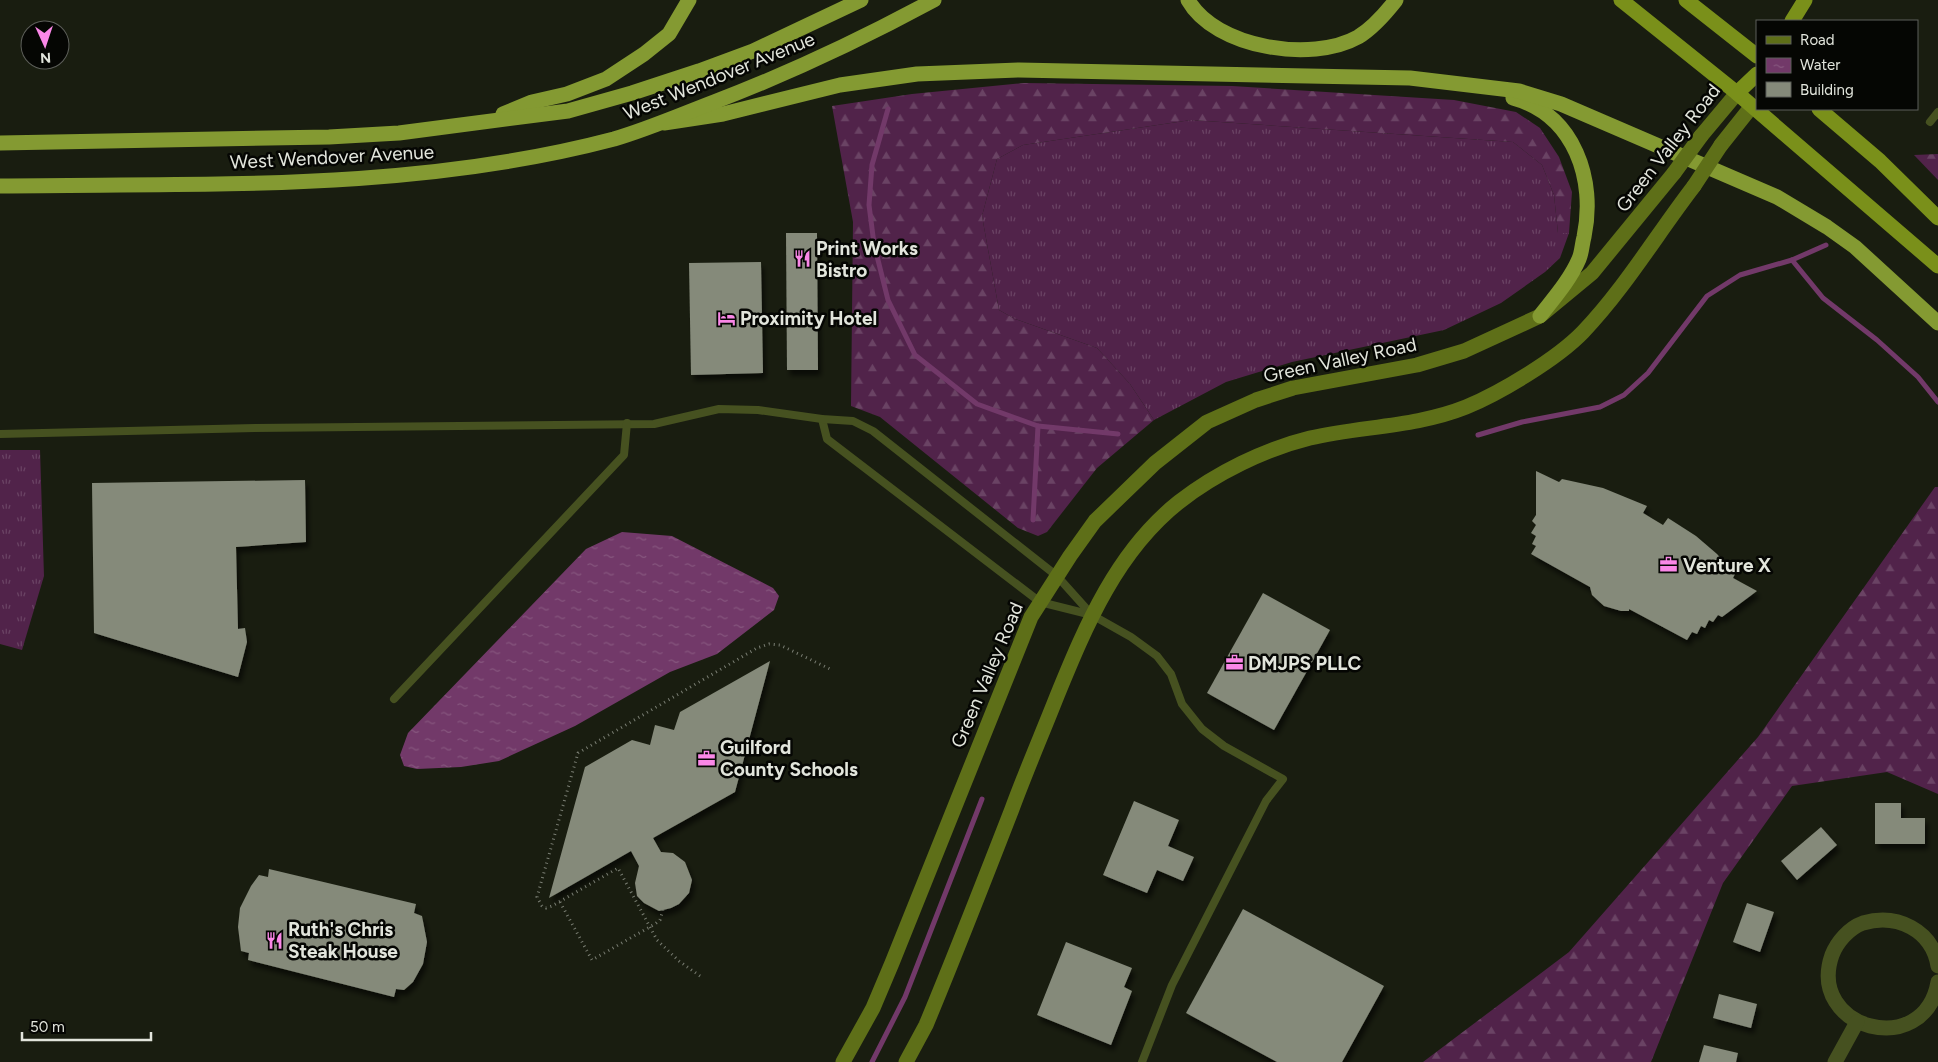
<svg xmlns="http://www.w3.org/2000/svg" width="1938" height="1062" font-family="Figtree,sans-serif">
  <defs>
    <pattern id="grass-tufts" width="24" height="20" patternUnits="userSpaceOnUse" patternTransform="scale(1.25)"><rect width="24" height="20" fill="#51234a"/><path d="M3 7l-1-3M5 7V3M7 7l1-3M15 17l-1-3M17 17v-4M19 17l1-3" fill="none" stroke="#6a4364"/></pattern>
    <pattern id="forest-firs" width="22" height="20" patternUnits="userSpaceOnUse" patternTransform="scale(1.25)"><rect width="22" height="20" fill="#51234a"/><path d="M5 1l3.5 6h-7zM16 11l3.5 6h-7z" fill="#6a4364"/></pattern>
    <pattern id="water-ripples" width="26" height="14" patternUnits="userSpaceOnUse" patternTransform="scale(1.25)"><rect width="26" height="14" fill="#723969"/><path d="M2 4q2-2 4 0t4 0M15 11q2-2 4 0t4 0" fill="none" stroke="#86567e"/></pattern>
    <filter id="shadow"><feDropShadow dx="3" dy="5.5" stdDeviation="2.5" flood-color="#0009"/></filter>
  </defs>
  <rect width="100%" height="100%" fill="#191d10"/>
  <g fill="url(#grass-tufts)">
    <path d="M 1191,120 L 1513,142 L 1542,165 L 1554,195 L 1558,233 L 1569,233 L 1560,258 L 1545,272 L 1501,303 L 1444,330 L 1292,362 L 1226,382 L 1154,420 L 1130,384 L 1097,348 L 1015,319 L 999,310 L 982,216 L 997,159 L 1023,145 Z"/>
    <path d="M 0,450 L 40,450 L 44,576 L 22,650 L 0,644 Z"/>
  </g>
  <g fill="url(#forest-firs)">
    <path d="M 1024,83 L 1232,86 L 1454,100 L 1516,112 L 1540,128 L 1559,157 L 1572,192 L 1569,233 L 1558,233 L 1554,195 L 1542,165 L 1513,142 L 1191,120 L 1023,145 L 997,159 L 982,216 L 999,310 L 1015,319 L 1097,348 L 1130,384 L 1154,420 L 1097,468 L 1047,532 L 1038,536 L 1018,528 L 880,417 L 851,406 L 853,222 L 832,106 L 912,94 Z"/>
    <path d="M 1938,154 L 1938,180 L 1914,155 Z"/>
    <path d="M 1935,487 L 1938,487 L 1938,794 L 1887,772 L 1792,786 L 1723,883 L 1651,1062 L 1423,1062 L 1569,952 L 1758,737 Z"/>
  </g>
  <path fill="url(#water-ripples)" d="M 622,532 L 672,536 L 773,588 L 779,596 L 774,610 L 717,654 L 670,672 L 575,726 L 499,761 L 461,767 L 417,769 L 404,766 L 400,755 L 408,733 L 586,549 Z"/>
  <g fill="none" stroke-linecap="round" stroke-linejoin="round">
    <g stroke="#723969" stroke-width="5">
      <path d="M 888,109 L 872,165 L 869,205 L 874,244 L 888,300 L 915,355 L 977,404 L 1038,426 L 1118,434"/>
      <path d="M 1792,260 L 1823,298 L 1877,340 L 1918,377 L 1938,402"/>
      <path d="M 1478,435 L 1522,422 L 1600,407 L 1624,395 L 1648,373 L 1707,296 L 1740,275 L 1792,260 L 1826,245"/>
      <path d="M 1033,520 L 1038,426"/>
      <path d="M 872,1062 L 905,997 L 982,799"/>
    </g>
  </g>
  <g fill="#858a7a" filter="url(#shadow)">
    <path d="M 786,233 L 817,233 L 818,370 L 787,370 Z"/>
    <path d="M 761,262 L 763,373 L 691,375 L 689,263 Z"/>
    <path d="M 1536,471 L 1559,482 L 1562,479 L 1603,488 L 1647,506 L 1643,513 L 1663,525 L 1668,518 L 1696,536 L 1717,554 L 1735,574 L 1733,578 L 1757,591 L 1722,617 L 1718,615 L 1713,622 L 1709,620 L 1705,628 L 1701,626 L 1697,634 L 1692,632 L 1687,640 L 1629,609 L 1629,611 L 1621,611 L 1604,606 L 1592,595 L 1590,587 L 1531,554 L 1536,546 L 1532,544 L 1536,536 L 1531,533 L 1536,525 L 1532,521 L 1536,515 Z"/>
    <path d="M 305,480 L 306,542 L 236,547 L 238,629 L 245,628 L 247,642 L 238,677 L 94,633 L 92,483 Z"/>
    <path d="M 1263,593 L 1330,630 L 1274,730 L 1207,693 Z"/>
    <path d="M 770,661 L 735,792 L 653,838 L 661,852 L 673,853 L 685,862 L 692,880 L 689,893 L 679,904 L 671,908 L 659,911 L 644,903 L 637,896 L 635,883 L 639,866 L 631,851 L 549,898 L 585,767 L 632,740 L 650,745 L 655,725 L 674,730 L 680,712 Z"/>
    <path d="M 1134,801 L 1179,820 L 1168,846 L 1194,857 L 1183,881 L 1157,870 L 1147,893 L 1103,875 Z"/>
    <path d="M 1875,803 L 1901,803 L 1901,818 L 1925,818 L 1925,844 L 1875,844 Z"/>
    <path d="M 1821,827 L 1837,845 L 1797,880 L 1781,861 Z"/>
    <path d="M 269,869 L 416,904 L 414,913 L 422,916 L 427,942 L 423,964 L 413,982 L 404,990 L 396,989 L 394,997 L 248,960 L 249,953 L 241,951 L 238,927 L 240,908 L 251,886 L 259,875 L 268,877 Z"/>
    <path d="M 1747,903 L 1774,912 L 1760,952 L 1733,942 Z"/>
    <path d="M 1243,909 L 1384,986 L 1342,1062 L 1277,1062 L 1186,1013 Z"/>
    <path d="M 1066,942 L 1132,968 L 1124,987 L 1132,991 L 1111,1045 L 1037,1015 Z"/>
    <path d="M 1719,994 L 1757,1004 L 1751,1028 L 1713,1018 Z"/>
    <path d="M 1704,1045 L 1738,1053 L 1736,1062 L 1699,1062 Z"/>
  </g>
  <g fill="none" stroke-linecap="round" stroke-linejoin="round">
    <g stroke="#7a7e73" stroke-width="3" stroke-dasharray="1 4" stroke-linecap="butt">
      <path d="M 560,902 L 592,960 L 655,924 L 660,920 L 663,910"/>
      <path d="M 700,976 L 679,961 L 657,940 L 618,868 L 552,906 L 546,908 L 542,906 L 537,897 L 578,753 L 757,648 L 769,644 L 780,645 L 830,669"/>
    </g>
    <g stroke="#465120" stroke-width="8">
      <path d="M 1930,122 L 1938,112"/>
      <path d="M 822,419 L 827,439 L 1040,602 L 1092,615 L 1131,637 L 1157,656 L 1171,674 L 1182,704 L 1202,729 L 1224,746 L 1283,779 L 1266,801 L 1172,985 L 1142,1062"/>
      <path d="M 0,434 L 255,428 L 654,424 L 719,409 L 758,410 L 822,419 L 853,421 L 873,431 L 1057,576 L 1092,615"/>
      <path d="M 394,699 L 624,455 L 627,423"/>
    </g>
    <g stroke="#465120" stroke-width="15">
      <path d="M 1938,966 C 1932,930 1897,913 1863,923 C 1849,928 1837,942 1832,955 C 1806,1029 1924,1061 1938,982"/>
      <path d="M 1835,1062 L 1857,1022"/>
    </g>
    <g stroke="#5e6f18" stroke-width="15">
      <path d="M 1701,136 L 1737,93"/>
      <path d="M 1721,145 L 1752,106"/>
      <path d="M 843,1062 L 873,1008 L 892,963 L 1031,617 L 1070,556 L 1095,521 L 1155,463 L 1207,422 L 1256,400 L 1293,388 L 1417,365 L 1464,351 L 1540,316 L 1592,273 L 1674,173"/>
      <path d="M 906,1062 L 926,1025 C 956,953 984,881 1012,809 C 1026,771 1042,734 1057,696 C 1086,625 1117,551 1179,502 C 1216,473 1265,449 1310,438 C 1362,426 1416,427 1466,407 C 1500,393 1557,359 1583,332 C 1625,288 1657,234 1694,186"/>
    </g>
    <g stroke="#7a901a" stroke-width="15">
      <path d="M 1621,0 L 1737,93 L 1938,266"/>
      <path d="M 1686,0 L 1757,56"/>
      <path d="M 1792,21 L 1805,0"/>
      <path d="M 1737,93 L 1757,74"/>
      <path d="M 1819,109 L 1880,161 L 1938,218"/>
    </g>
    <g stroke="#849a32" stroke-width="15">
      <path d="M 1188,0 C 1215,48 1312,63 1358,37 C 1373,28 1385,14 1396,0"/>
      <path d="M 1513,98 C 1575,115 1596,180 1584,237 C 1582,244 1582,252 1579,259 C 1570,280 1554,298 1540,316"/>
      <path d="M 503,114 L 532,102 L 567,94 L 606,79 L 644,54 L 669,34 L 689,0"/>
      <path d="M 664,123 L 723,114 L 840,85 L 917,74 L 1019,70 L 1410,78 L 1519,91 L 1561,104 L 1777,197 L 1827,227 L 1855,247 L 1938,323"/>
      <path d="M 0,143 L 329,137 L 399,133 L 568,111 L 632,93 L 699,71 L 753,51 L 861,0"/>
      <path d="M 0,186 C 205,183 413,192 614,139 C 648,129 680,115 714,102 C 790,73 862,39 934,0"/>
    </g>
    <g stroke="#5e6f18" stroke-width="15">
      <path d="M 1674,173 L 1701,136"/>
      <path d="M 1694,186 L 1721,145"/>
    </g>
  </g>
  <defs>
    <symbol id="restaurant-bare" viewBox="-9 -9 18 18"><path d="M-5-6h1v4h1v-4h1v4h1v-4h1v5L-1.5 .5V6h-2V.5L-5-1ZM5-6V6H3V1.5H1.5Q1.5-4 5-6Z" fill="#fa87e7" stroke="#050603" stroke-width="2.5" paint-order="stroke"/></symbol>
    <symbol id="hotel-bare" viewBox="-9 -9 18 18"><path d="M-6-4.5h1.5V1H6V5H4.5V3h-9V5H-6ZM-4 0a1.8 1.8 0 1 1 3.6 0ZM.5 0V-2.5h3Q6-2.5 6 0Z" fill="#fa87e7" stroke="#050603" stroke-width="2.5" paint-order="stroke"/></symbol>
    <symbol id="office-bare" viewBox="-9 -9 18 18"><path d="M-6-3h4V-5.5h4V-3h4V5H-6ZM-1-4.5V-3h2v-1.5ZM-6 0V1H6V0Z" fill="#fa87e7" stroke="#050603" stroke-width="2.5" paint-order="stroke"/></symbol>
  </defs>
  <g fill-rule="evenodd">
    <use href="#restaurant-bare" x="790" y="246" width="25" height="25"/>
    <use href="#hotel-bare" x="714" y="306" width="25" height="25"/>
    <use href="#office-bare" x="1656" y="552" width="25" height="25"/>
    <use href="#office-bare" x="1222" y="650" width="25" height="25"/>
    <use href="#office-bare" x="694" y="746" width="25" height="25"/>
    <use href="#restaurant-bare" x="262" y="928" width="25" height="25"/>
  </g>
  <g text-anchor="middle" dominant-baseline="central" stroke-width="5" stroke-linejoin="round" paint-order="stroke">
    <g font-size="19" fill="#e2e5dc" stroke="#050603">
      <text transform="translate(719 76) rotate(-22)">West Wendover Avenue</text>
      <text transform="translate(1668 148) rotate(-52)">Green Valley Road</text>
      <text transform="translate(332 157) rotate(-3)">West Wendover Avenue</text>
      <text transform="translate(1340 360) rotate(-12)">Green Valley Road</text>
      <text transform="translate(987 675) rotate(-67)">Green Valley Road</text>
    </g>
    <g font-size="19" font-weight="bold" fill="#e2e5dc" stroke="#050603" text-anchor="start">
      <text x="816" y="248">Print Works<tspan x="816" dy="22">Bistro</tspan></text>
      <text x="740" y="318">Proximity Hotel</text>
      <text x="1683" y="565">Venture X</text>
      <text x="1248" y="663">DMJPS PLLC</text>
      <text x="720" y="747">Guilford<tspan x="720" dy="22">County Schools</tspan></text>
      <text x="288" y="929">Ruth's Chris<tspan x="288" dy="22">Steak House</tspan></text>
    </g>
  </g>
  <rect x="1756" y="20" width="162" height="90" fill="#050603" stroke="#5d5f5a"/>
  <rect x="1766" y="36" width="25" height="8" fill="#5e6f18" stroke="#5d5f5a"/>
  <text x="1800" y="45" font-size="15" fill="#e2e5dc">Road</text>
  <rect x="1766" y="58" width="25" height="15" fill="url(#water-ripples)" stroke="#5d5f5a"/>
  <text x="1800" y="70" font-size="15" fill="#e2e5dc">Water</text>
  <rect x="1766" y="82" width="25" height="15" fill="#858a7a" stroke="#5d5f5a"/>
  <text x="1800" y="95" font-size="15" fill="#e2e5dc">Building</text>
  <g transform="translate(45 45) rotate(177)"><circle r="24" fill="#050603" stroke="#5d5f5a"/>
  <path d="M0-4L9 19L0 12L-9 19Z" fill="#fa87e7"/>
  <text y="-8" font-size="14" font-weight="bold" text-anchor="middle" fill="#e2e5dc">N</text>
  </g>
  <path d="M22 1032v8h129v-8" fill="none" stroke="#e2e5dc" stroke-width="2.5"/>
  <text x="30" y="1032" font-size="15" fill="#e2e5dc" stroke="#050603" stroke-width="4" paint-order="stroke">50 m</text>
</svg>
